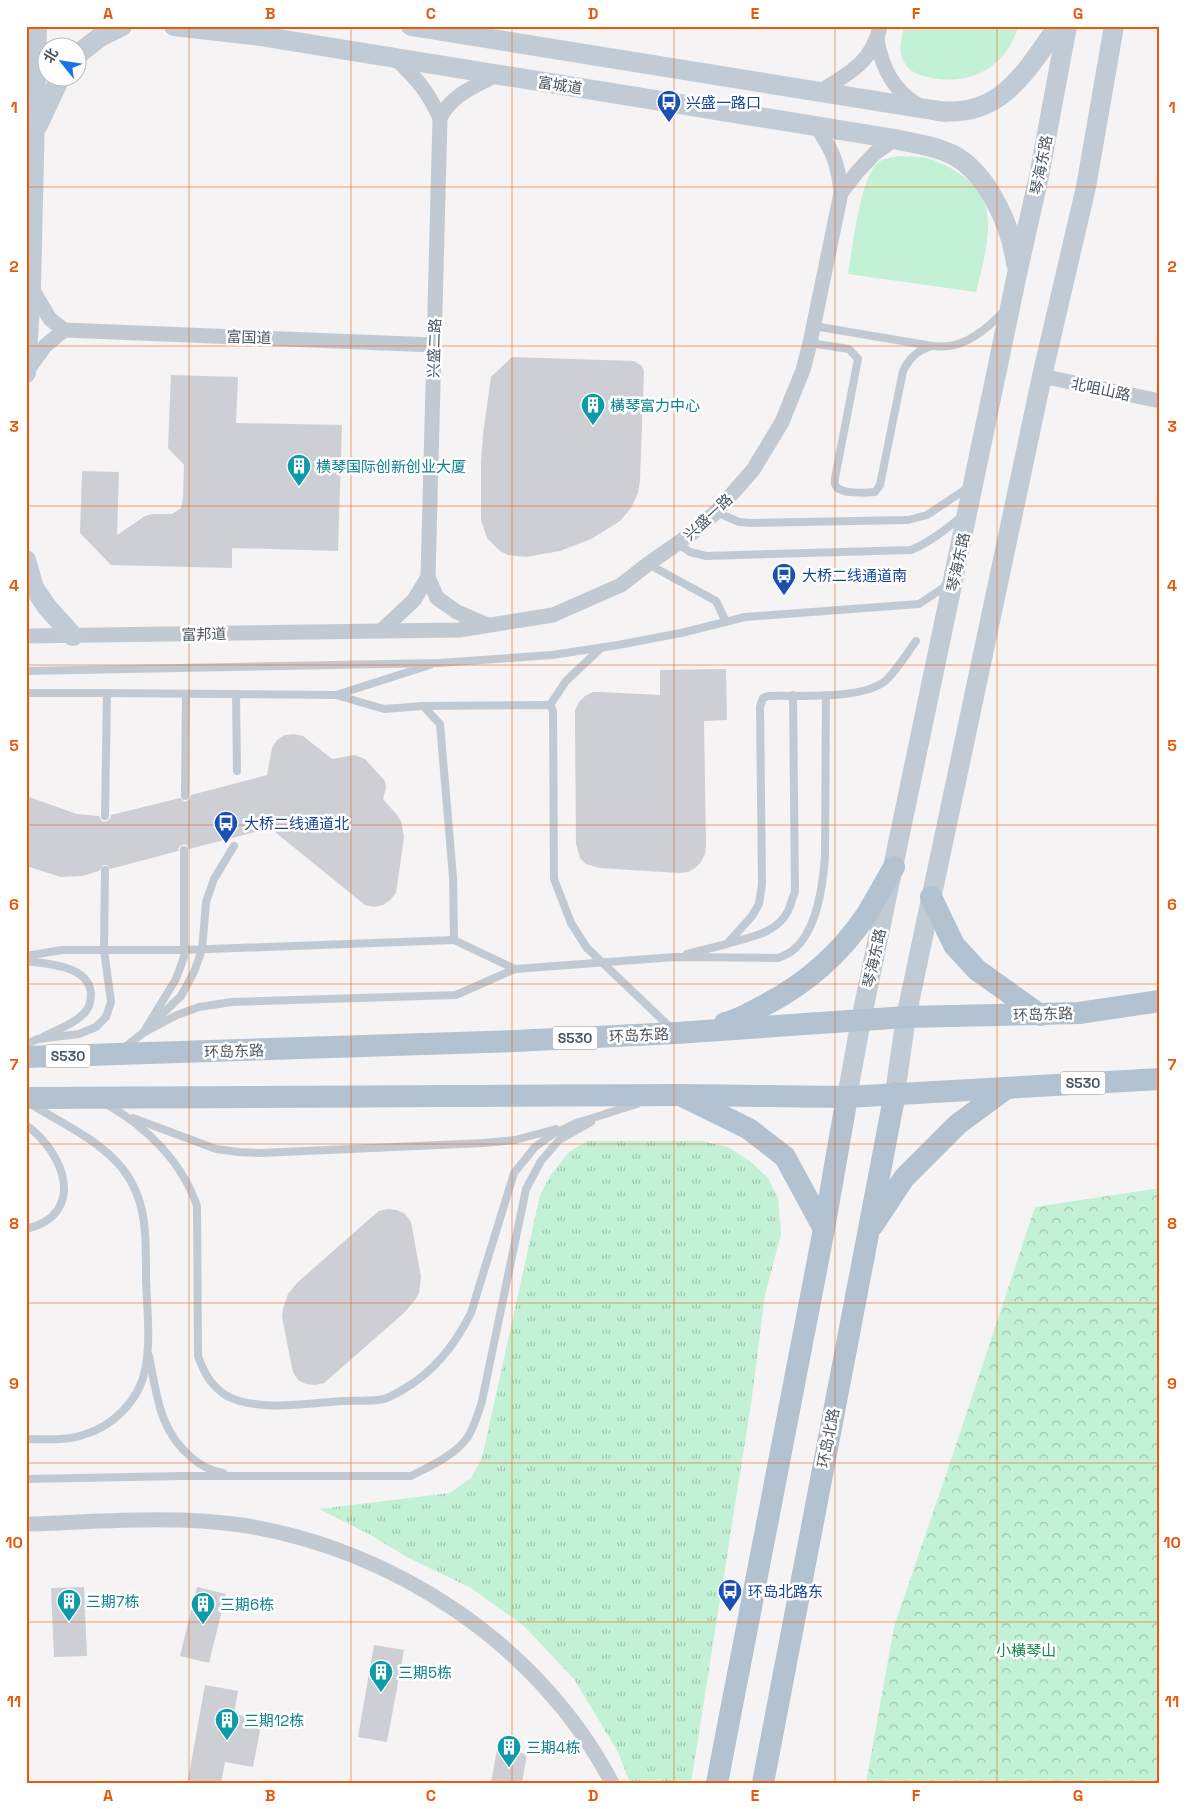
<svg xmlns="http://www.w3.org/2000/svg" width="1186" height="1809" font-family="'Space Grotesk','Noto Sans SC',sans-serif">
  <defs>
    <pattern id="grass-tufts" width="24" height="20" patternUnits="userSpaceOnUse" patternTransform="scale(1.25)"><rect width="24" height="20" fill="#c3f1d5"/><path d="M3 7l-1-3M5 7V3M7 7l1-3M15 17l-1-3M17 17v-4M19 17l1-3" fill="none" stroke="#a0c6b0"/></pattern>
    <pattern id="forest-crowns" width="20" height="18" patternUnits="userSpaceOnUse" patternTransform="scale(1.25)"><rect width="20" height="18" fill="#c3f1d5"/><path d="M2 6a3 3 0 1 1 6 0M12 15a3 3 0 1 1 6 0" fill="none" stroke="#a0c6b0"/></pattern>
  </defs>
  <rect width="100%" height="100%" fill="#f5f3f3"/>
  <path fill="url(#grass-tufts)" d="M 587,1141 L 701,1141 L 728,1147 L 750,1161 L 768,1178 L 778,1198 L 781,1234 L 765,1295 L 751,1404 L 691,1783 L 630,1783 L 618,1752 L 574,1679 L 524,1626 L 471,1588 L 405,1556 L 369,1534 L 319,1509 L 450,1493 L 471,1478 L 482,1458 L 540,1195 L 550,1176 L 569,1152 Z"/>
  <path fill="url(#forest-crowns)" d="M 1160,1188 L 1160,1783 L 866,1783 L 894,1627 L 955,1448 L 1035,1207 Z"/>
  <g fill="#c3f1d5">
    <path d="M 904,26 L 1018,26 C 1007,68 968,87 928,77 C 918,75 908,71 903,60 C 898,49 902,38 904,26 Z"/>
    <path d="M 899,156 C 909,157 921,156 930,159 C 953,167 983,185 987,212 C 991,238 982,267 976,292 L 848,274 C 852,250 860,183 875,166 C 881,158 890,158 899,156 Z"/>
  </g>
  <g fill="#cdcfd5">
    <path d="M 512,357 L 634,361 L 642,366 L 644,371 L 640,480 L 638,493 L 631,508 L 620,521 L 591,539 L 560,551 L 526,557 L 508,555 L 500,551 L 487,538 L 481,520 L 481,463 L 483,434 L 491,377 Z"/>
    <path d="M 171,375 L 238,377 L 236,423 L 342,425 L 338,551 L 232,548 L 232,568 L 111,565 L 80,533 L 82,471 L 119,472 L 117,535 L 145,516 L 152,514 L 172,514 L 181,508 L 183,498 L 184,465 L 168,448 Z"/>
    <path d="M 726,669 L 727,720 L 704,721 L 706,846 L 705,854 L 701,862 L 695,868 L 688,872 L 679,873 L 600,868 L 586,864 L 580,858 L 576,844 L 575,719 L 575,710 L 579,702 L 585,696 L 593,692 L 601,692 L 660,695 L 660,670 Z"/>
    <path d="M 294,734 L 303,736 L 332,759 L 354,755 L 365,759 L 385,781 L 386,788 L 383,799 L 397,815 L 401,821 L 404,837 L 396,893 L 390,900 L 383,905 L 374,907 L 365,905 L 270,828 L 189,849 L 187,845 L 184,844 L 179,847 L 178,851 L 110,869 L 107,865 L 103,865 L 99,871 L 82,876 L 61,877 L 26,866 L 26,796 L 77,814 L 99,816 L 102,821 L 105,822 L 110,819 L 111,815 L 180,798 L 185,802 L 190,799 L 191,795 L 267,775 L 272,748 L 277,740 L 285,735 Z"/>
    <path d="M 388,1209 L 397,1210 L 405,1214 L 411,1222 L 421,1277 L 419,1293 L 415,1300 L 405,1312 L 324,1383 L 315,1385 L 306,1384 L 298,1380 L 293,1372 L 291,1363 L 282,1317 L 283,1309 L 288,1294 L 298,1282 L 365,1223 L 379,1211 Z"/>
    <path d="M 84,1587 L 87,1656 L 54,1657 L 51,1588 Z"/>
    <path d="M 197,1587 L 226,1594 L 209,1663 L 180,1656 Z"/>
    <path d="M 374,1645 L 404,1650 L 387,1742 L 358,1737 Z"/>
    <path d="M 205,1685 L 238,1691 L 234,1714 L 262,1720 L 253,1767 L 225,1762 L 221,1783 L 203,1783 L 188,1780 Z"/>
    <path d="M 497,1749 L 527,1754 L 522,1783 L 491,1783 Z"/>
  </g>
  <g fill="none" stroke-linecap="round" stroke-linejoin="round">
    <g stroke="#c1cad2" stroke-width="8">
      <path d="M 814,326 L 932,346 C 937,346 943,347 948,346 C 969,344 990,326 1004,311"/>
      <path d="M 810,343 L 849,349 L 858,359 L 835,478 C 835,481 834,484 836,486 C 839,494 867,493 875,492 L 880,485 L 903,371 C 910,357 917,351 932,346"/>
      <path d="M 716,512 L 739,522 L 751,523 L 908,520 L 927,515 L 969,487"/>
      <path d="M 678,544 L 690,552 L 706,556 L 911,550 C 930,542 945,530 961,517"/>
      <path d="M 648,564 L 716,601 L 726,622"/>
      <path d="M 26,671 L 439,663 L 552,655 L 618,645 L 681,633 L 745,617 L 919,604 L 943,588 L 947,583"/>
      <path d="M 26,693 L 107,693 L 105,816"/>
      <path d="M 107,693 L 336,695 L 384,709 L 423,706 L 440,724 L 453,877 L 454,940 L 515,969"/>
      <path d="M 236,694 L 237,771"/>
      <path d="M 336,695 L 430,665"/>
      <path d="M 550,705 L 566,681 L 601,648"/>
      <path d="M 423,706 L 550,705 L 553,711 L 554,879 L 571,923 L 587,948 L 671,1028"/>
      <path d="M 185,796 L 186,694"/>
      <path d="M 730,943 C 751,937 777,933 788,911 C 791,905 792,898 795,892 L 793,695"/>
      <path d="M 687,954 L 727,944 L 752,916 L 759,904 L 762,884 L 760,707 L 763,698 L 768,696 C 798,695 862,700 885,681 C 895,673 908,652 916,641"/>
      <path d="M 26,956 L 62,950 L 183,950 L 454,940"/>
      <path d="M 26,961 C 47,964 88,965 91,993 C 91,999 90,1006 86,1011 C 77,1023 56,1030 43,1037"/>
      <path d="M 153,1023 L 181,996 L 194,972 L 202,950 L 206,902 L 214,879 L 234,846"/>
      <path d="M 143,1033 L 177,1015 L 199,1007 L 232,1002 L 456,995 L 515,969 L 675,957 L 778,958 C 783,956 788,954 792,951 C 817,932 823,885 825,856 L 826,695"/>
      <path d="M 26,1044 L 38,1039 L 79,1034 L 96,1027 L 106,1017 L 111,1002 L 104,950 L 105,870"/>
      <path d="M 124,1048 L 143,1033 L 176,979 L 184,957 L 184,850"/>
      <path d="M 106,1104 C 147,1127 182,1162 197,1206 L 198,1356 C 204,1373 212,1388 229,1397 C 260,1412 309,1403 342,1401 C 355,1400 371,1402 384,1399 C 390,1397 399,1392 404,1389 C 435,1371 455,1345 471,1313 L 514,1173 L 535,1147 L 553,1134 L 576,1123 L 609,1113"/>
      <path d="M 605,1114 L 637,1104"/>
      <path d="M 133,1118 L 216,1149 L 238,1152 L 260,1153 L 484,1143 L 515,1140 L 556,1129"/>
      <path d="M 26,1125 C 64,1152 88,1214 26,1229"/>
      <path d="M 149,1356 C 157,1395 159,1431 192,1458 C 200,1465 212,1471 223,1473"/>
      <path d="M 26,1439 C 44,1439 65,1441 83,1435 C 112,1427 139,1401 145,1370 C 151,1344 147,1307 146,1279 C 146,1240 148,1200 122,1168 C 99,1140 62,1123 32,1105"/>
      <path d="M 26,1479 L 182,1476 L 411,1476 C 430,1466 454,1456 467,1438 C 474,1428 478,1414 482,1401 L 526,1189 L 541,1161 L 559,1140 L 591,1122"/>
    </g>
    <g stroke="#c1cad2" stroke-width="15">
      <path d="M 877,39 C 882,69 894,92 920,106"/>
      <path d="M 395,58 C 417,79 427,90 440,118"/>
      <path d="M 819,92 C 848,74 873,62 880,26"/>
      <path d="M 817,127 C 833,152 838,162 841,193 L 858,171 L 875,153 L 895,139"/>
      <path d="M 64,330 L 434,345"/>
      <path d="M 26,372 L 45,346 L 64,330 L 50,319 L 31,287"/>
      <path d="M 1042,376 L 1160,401"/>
      <path d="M 487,625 L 457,612 L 437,598 L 428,577 L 440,118 C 452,94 476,86 498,74"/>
      <path d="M 381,631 L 414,600 L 428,577"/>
      <path d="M 26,636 L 459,630 L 553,615 L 621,585 L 648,564 L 691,534 L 716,512 L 753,470 L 782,422 L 803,370 L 810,343 L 841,193"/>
      <path d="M 26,1524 C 97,1522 170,1515 241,1525 C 393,1548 540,1645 612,1783"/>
    </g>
    <g stroke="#c1cbd6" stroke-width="20">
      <path d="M 174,26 L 260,36 L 895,139 C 911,143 929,145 944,151 C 985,165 1011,225 1016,264"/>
      <path d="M 411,26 L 945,112"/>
      <path d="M 78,54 L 100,37 L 122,26"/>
      <path d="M 933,110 C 999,121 1025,73 1058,26"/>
      <path d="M 38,125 L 60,78"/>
      <path d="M 26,373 L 31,287 L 37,26"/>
      <path d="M 26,560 L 34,588 L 47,607 L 73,636"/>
      <path d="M 895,1093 L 906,1017 L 1042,376 L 1086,187 L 1114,26"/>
      <path d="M 847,1097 L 861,1020 L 1017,274 L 1039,176 L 1067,26"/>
    </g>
    <g stroke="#b3c2d1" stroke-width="22">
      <path d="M 931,897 L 954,945 L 977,970 L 1040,1015"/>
      <path d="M 725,1023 C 739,1020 750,1013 763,1006 C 804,985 839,955 865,917 C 875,901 884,884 894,867"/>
      <path d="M 26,1057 L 515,1041 L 676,1033 L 906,1017 L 1079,1013 L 1160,1001"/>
      <path d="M 684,1097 L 749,1129 L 785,1157 L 824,1229"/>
      <path d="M 26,1098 L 678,1095 L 847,1097 L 1160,1079"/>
      <path d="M 873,1225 L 904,1178 L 958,1124 L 1007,1088"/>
      <path d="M 717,1783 L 824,1229 L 847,1097"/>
      <path d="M 763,1783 L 895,1093"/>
    </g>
  </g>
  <path fill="none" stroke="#e8590c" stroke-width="1" stroke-opacity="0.55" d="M 189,26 L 189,1783M 351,26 L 351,1783M 512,26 L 512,1783M 674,26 L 674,1783M 835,26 L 835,1783M 997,26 L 997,1783M 26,187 L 1160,187M 26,346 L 1160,346M 26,506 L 1160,506M 26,665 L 1160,665M 26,825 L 1160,825M 26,984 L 1160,984M 26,1144 L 1160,1144M 26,1303 L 1160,1303M 26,1463 L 1160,1463M 26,1622 L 1160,1622"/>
  <defs>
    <symbol id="bus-pin" viewBox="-11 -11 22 30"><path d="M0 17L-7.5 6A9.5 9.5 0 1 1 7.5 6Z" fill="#1a4fb4" stroke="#fff"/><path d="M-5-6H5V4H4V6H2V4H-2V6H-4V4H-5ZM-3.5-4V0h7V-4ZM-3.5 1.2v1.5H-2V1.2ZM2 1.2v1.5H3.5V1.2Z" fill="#fff"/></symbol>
    <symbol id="building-pin" viewBox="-11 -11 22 30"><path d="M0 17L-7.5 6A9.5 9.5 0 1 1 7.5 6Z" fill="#0f9aa8" stroke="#fff"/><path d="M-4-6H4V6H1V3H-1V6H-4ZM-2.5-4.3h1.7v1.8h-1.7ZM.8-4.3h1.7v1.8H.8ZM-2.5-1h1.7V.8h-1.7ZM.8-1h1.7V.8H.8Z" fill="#fff"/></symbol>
  </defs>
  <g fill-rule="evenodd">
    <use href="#bus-pin" x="655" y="88" width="28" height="38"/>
    <use href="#building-pin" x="579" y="391" width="28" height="38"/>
    <use href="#building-pin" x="285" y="452" width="28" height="38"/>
    <use href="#bus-pin" x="770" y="561" width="28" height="38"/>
    <use href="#bus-pin" x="212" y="809" width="28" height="38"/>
    <use href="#bus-pin" x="716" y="1577" width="28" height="38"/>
    <use href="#building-pin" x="55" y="1587" width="28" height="38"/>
    <use href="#building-pin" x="189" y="1590" width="28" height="38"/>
    <use href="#building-pin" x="367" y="1658" width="28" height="38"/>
    <use href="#building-pin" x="213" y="1706" width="28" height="38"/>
    <use href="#building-pin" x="495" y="1733" width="28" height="38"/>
  </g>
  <g text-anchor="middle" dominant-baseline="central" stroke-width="5" stroke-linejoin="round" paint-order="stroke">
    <g fill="#fff" stroke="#808990" stroke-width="1">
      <rect x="552.5" y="1026.5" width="45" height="23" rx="4"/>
      <rect x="45.5" y="1044.5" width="45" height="23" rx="4"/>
      <rect x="1060.5" y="1071.5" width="45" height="23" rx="4"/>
    </g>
    <g font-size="14" font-weight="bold" fill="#4a5661">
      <text x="575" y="1038">S530</text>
      <text x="68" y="1056">S530</text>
      <text x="1083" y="1083">S530</text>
    </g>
    <g font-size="15" fill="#4a5661" stroke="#fff">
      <text transform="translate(560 85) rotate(9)">富城道</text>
      <text transform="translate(1041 165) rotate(-79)">琴海东路</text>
      <text transform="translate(249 337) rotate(2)">富国道</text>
      <text transform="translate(434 348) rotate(-88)">兴盛二路</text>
      <text transform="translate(1101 389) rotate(12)">北咀山路</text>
      <text transform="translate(708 517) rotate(-43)">兴盛一路</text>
      <text transform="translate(958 562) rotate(-78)">琴海东路</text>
      <text transform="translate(204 634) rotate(-1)">富邦道</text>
      <text transform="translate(874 958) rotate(-78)">琴海东路</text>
      <text transform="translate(1043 1014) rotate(-2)">环岛东路</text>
      <text transform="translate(639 1035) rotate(-3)">环岛东路</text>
      <text transform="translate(234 1051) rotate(-2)">环岛东路</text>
      <text transform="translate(828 1438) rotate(-79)">环岛北路</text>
    </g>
    <g font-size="15" fill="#164399" stroke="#fff" text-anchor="start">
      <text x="686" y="102">兴盛一路口</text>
      <text x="802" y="575">大桥二线通道南</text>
      <text x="244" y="823">大桥二线通道北</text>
      <text x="748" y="1591">环岛北路东</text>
    </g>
    <g font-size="15" fill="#0d838f" stroke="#fff" text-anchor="start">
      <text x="610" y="405">橫琴富力中心</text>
      <text x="316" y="466">横琴国际创新创业大厦</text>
      <text x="86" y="1601">三期7栋</text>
      <text x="220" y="1604">三期6栋</text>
      <text x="398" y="1672">三期5栋</text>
      <text x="244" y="1720">三期12栋</text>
      <text x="526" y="1747">三期4栋</text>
    </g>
    <g font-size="15" fill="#17864f" stroke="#fff">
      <text x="1026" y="1650">小橫琴山</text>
    </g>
  </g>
  <rect width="1186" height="1809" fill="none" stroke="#ffffff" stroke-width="55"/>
  <g transform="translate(62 62) rotate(300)"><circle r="24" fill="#ffffff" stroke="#b7bbc0"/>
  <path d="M0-4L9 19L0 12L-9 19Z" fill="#1a73e8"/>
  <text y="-8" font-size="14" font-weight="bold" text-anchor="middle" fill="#4a5661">北</text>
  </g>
  <rect x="28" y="28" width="1130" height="1754" fill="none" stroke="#e8590c" stroke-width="2"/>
  <g font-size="16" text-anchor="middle" font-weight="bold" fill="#e8590c">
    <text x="108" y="19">A</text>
    <text x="270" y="19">B</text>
    <text x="431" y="19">C</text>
    <text x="593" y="19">D</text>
    <text x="755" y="19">E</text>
    <text x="916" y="19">F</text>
    <text x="1078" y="19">G</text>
    <text x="14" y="113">1</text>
    <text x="1172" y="113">1</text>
    <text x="14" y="272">2</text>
    <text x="1172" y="272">2</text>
    <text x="14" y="432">3</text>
    <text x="1172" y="432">3</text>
    <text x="14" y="591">4</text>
    <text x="1172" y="591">4</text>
    <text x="14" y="751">5</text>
    <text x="1172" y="751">5</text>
    <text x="14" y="910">6</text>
    <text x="1172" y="910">6</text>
    <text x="14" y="1070">7</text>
    <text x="1172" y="1070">7</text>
    <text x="14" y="1229">8</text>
    <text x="1172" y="1229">8</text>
    <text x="14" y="1389">9</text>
    <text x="1172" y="1389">9</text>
    <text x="14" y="1548">10</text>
    <text x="1172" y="1548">10</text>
    <text x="14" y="1707">11</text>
    <text x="1172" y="1707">11</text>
    <text x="108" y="1801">A</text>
    <text x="270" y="1801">B</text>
    <text x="431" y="1801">C</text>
    <text x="593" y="1801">D</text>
    <text x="755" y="1801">E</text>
    <text x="916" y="1801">F</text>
    <text x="1078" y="1801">G</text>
  </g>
</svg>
